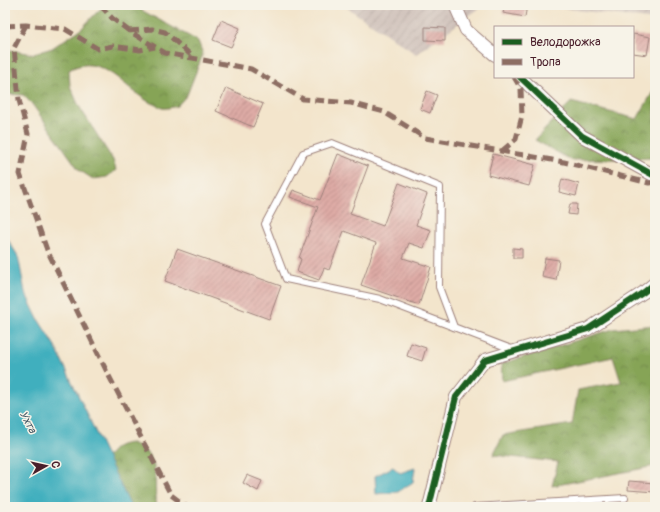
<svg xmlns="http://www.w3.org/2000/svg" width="660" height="512" font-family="Pangolin,sans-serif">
  <defs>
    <pattern id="industrial-furrows" width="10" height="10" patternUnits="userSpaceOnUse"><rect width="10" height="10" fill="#cfc1ba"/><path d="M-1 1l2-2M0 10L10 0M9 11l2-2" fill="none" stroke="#b3a5a0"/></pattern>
    <pattern id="forest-crowns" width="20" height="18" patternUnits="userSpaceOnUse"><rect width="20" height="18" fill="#86a457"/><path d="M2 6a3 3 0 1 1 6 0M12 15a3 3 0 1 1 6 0" fill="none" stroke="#708548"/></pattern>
    <pattern id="building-hatch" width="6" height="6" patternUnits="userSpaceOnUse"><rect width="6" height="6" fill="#deaba6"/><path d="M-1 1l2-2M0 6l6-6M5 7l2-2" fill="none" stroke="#b68b87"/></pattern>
  </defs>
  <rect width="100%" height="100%" fill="#f7f3e8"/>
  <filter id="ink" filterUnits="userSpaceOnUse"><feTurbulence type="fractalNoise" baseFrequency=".025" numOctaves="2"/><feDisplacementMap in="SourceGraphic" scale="8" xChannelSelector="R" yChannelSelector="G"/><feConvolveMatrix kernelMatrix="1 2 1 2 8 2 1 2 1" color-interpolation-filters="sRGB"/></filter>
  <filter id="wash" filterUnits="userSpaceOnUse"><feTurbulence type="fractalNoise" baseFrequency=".012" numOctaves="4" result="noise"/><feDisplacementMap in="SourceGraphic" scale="16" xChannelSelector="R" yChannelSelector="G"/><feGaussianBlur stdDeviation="0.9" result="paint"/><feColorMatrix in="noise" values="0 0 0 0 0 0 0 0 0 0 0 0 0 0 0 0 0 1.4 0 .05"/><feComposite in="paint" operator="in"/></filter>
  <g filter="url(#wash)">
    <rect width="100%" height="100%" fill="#f3e5cc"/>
    <g fill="url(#industrial-furrows)">
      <path d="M 343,5 L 484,5 L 416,54 Z"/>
      <path d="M 539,5 L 655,5 L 655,20 Z"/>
    </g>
    <g fill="url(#forest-crowns)" stroke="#686241">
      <path d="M 109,5 L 132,5 L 198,41 L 203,54 L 187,95 L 177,106 C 173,107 166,109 162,108 C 159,107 154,104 151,103 C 124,89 102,51 69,70 L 70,86 L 79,106 L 113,160 L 116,170 L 107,177 L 93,179 L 79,170 L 32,104 L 23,95 L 5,94 L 5,46 L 10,50 L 33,54 L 52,48 L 81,29 L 99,10 Z"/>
      <path d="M 655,88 L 655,158 L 571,160 L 535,140 L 571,102 L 637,119 Z"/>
      <path d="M 655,325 L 655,466 L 552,486 L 558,462 L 493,455 L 503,435 L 572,424 L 578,390 L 621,382 L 613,357 L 502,381 L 501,364 L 613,329 Z"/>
      <path d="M 132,443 C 164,457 152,480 157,507 L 131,507 L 107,457 C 114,447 119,444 132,443 Z"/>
    </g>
    <g fill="#41afbe" stroke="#466774">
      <path d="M 5,235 L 18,256 L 25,292 L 38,319 L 55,346 L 131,507 L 10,507 L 5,495 Z"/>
      <path d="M 393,467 L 400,473 L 415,468 L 413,482 L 398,492 L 376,494 L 375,476 Z"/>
    </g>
    <g id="blocks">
      <g fill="url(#building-hatch)">
        <path d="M 505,5 L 527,5 L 525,17 L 503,13 Z"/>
        <path d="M 221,20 L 240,28 L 231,47 L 213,40 Z"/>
        <path d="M 425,27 L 445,28 L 445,41 L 425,40 Z"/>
        <path d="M 633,34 L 650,37 L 647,55 L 633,53 Z"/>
        <path d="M 226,88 L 263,104 L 253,127 L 216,111 Z"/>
        <path d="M 427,91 L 437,95 L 430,113 L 420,109 Z"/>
        <path d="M 338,154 L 368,166 L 350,214 L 383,226 L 399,183 L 427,194 L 416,225 L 431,230 L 424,248 L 409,243 L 403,258 L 431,267 L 419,305 L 361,285 L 376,243 L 344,231 L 329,270 L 324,268 L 319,280 L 297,272 L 301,259 L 299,258 L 318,207 L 290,197 L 293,190 L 320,200 Z"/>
        <path d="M 493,154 L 535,165 L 529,186 L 488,175 Z"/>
        <path d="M 562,179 L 579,184 L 576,196 L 559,192 Z"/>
        <path d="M 570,204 L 577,204 L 576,215 L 568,214 Z"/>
        <path d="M 513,248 L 522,249 L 522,258 L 513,258 Z"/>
        <path d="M 177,249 L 281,286 L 269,319 L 165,281 Z"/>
        <path d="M 545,258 L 559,260 L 556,280 L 542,277 Z"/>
        <path d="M 411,343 L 426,348 L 422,361 L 407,356 Z"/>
        <path d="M 247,475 L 262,481 L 258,491 L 243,483 Z"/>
        <path d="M 629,481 L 655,483 L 655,492 L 628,490 Z"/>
      </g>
    </g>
  </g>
  <g filter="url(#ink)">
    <use href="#blocks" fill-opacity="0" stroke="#9e827c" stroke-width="1"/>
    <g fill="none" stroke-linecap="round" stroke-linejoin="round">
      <defs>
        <g id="lane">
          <path d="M 454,327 L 439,287 L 440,187 L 332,143 L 303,153 L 265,224 L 286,279 L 380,299 L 514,350"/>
          <path d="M 475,507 L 625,498"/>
        </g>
        <g id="street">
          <path d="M 455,5 L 466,30 L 495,55"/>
          <path d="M 520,77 L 582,136 L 655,176"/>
          <path d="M 429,507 L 456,397 L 485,360 L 588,329 L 644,292 L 655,283"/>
        </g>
      </defs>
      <use href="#lane" stroke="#9e827c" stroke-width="8"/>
      <use href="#street" stroke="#9e827c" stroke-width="14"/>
      <use href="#lane" stroke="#fff" stroke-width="6"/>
      <use href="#street" stroke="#fff" stroke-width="12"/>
      <g stroke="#8d6e63" stroke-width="5" stroke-dasharray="10 5" stroke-linecap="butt">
        <path d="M 100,5 L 112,18 L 129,31 L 165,53 L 251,69 L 303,99 L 351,103 L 384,112 L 425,138 L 564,162 L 649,183 L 655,182"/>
        <path d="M 26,25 L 14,48 L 19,100 L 28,134 L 20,174 L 47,250 L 109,376 L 171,495 L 187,507"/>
        <path d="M 5,26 L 26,25 L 65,29 L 98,49 L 113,46 L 140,50 L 155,47"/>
        <path d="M 129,31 L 152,29 L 165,32 L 193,57"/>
        <path d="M 502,151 L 516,139 L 522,116 L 521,89 L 514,77"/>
      </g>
      <defs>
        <g id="cycleway">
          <path d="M 520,77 L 582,136 L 655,176"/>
          <path d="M 429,507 L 456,397 L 485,360 L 588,329 L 644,292 L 655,283"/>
        </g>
      </defs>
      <use href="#cycleway" stroke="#f7f3e8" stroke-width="8"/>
      <use href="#cycleway" stroke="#1b5e20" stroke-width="6"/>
    </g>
  </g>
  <g text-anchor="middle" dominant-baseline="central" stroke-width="3" stroke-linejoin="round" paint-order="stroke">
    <g font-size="11" font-style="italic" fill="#465966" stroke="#f7f3e8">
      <text transform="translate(28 422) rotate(62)">Ухта</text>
    </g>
  </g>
  <rect width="660" height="512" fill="none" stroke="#f7f3e8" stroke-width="20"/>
  <rect x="494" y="26" width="140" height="52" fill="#f7f3e8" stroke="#b29e9c"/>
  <rect x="502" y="39" width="20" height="6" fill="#1b5e20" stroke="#b29e9c"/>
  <text x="530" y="46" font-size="12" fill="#4a1f2b">Велодорожка</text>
  <rect x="502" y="59" width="20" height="6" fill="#8d6e63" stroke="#b29e9c"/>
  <text x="530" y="66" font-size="12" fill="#4a1f2b">Тропа</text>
  <g transform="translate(46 466) rotate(82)" stroke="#f7f3e8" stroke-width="3" paint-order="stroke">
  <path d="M0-3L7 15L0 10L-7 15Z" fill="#4a1f2b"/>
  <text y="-6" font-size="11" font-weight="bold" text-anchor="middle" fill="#4a1f2b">С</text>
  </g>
</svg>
